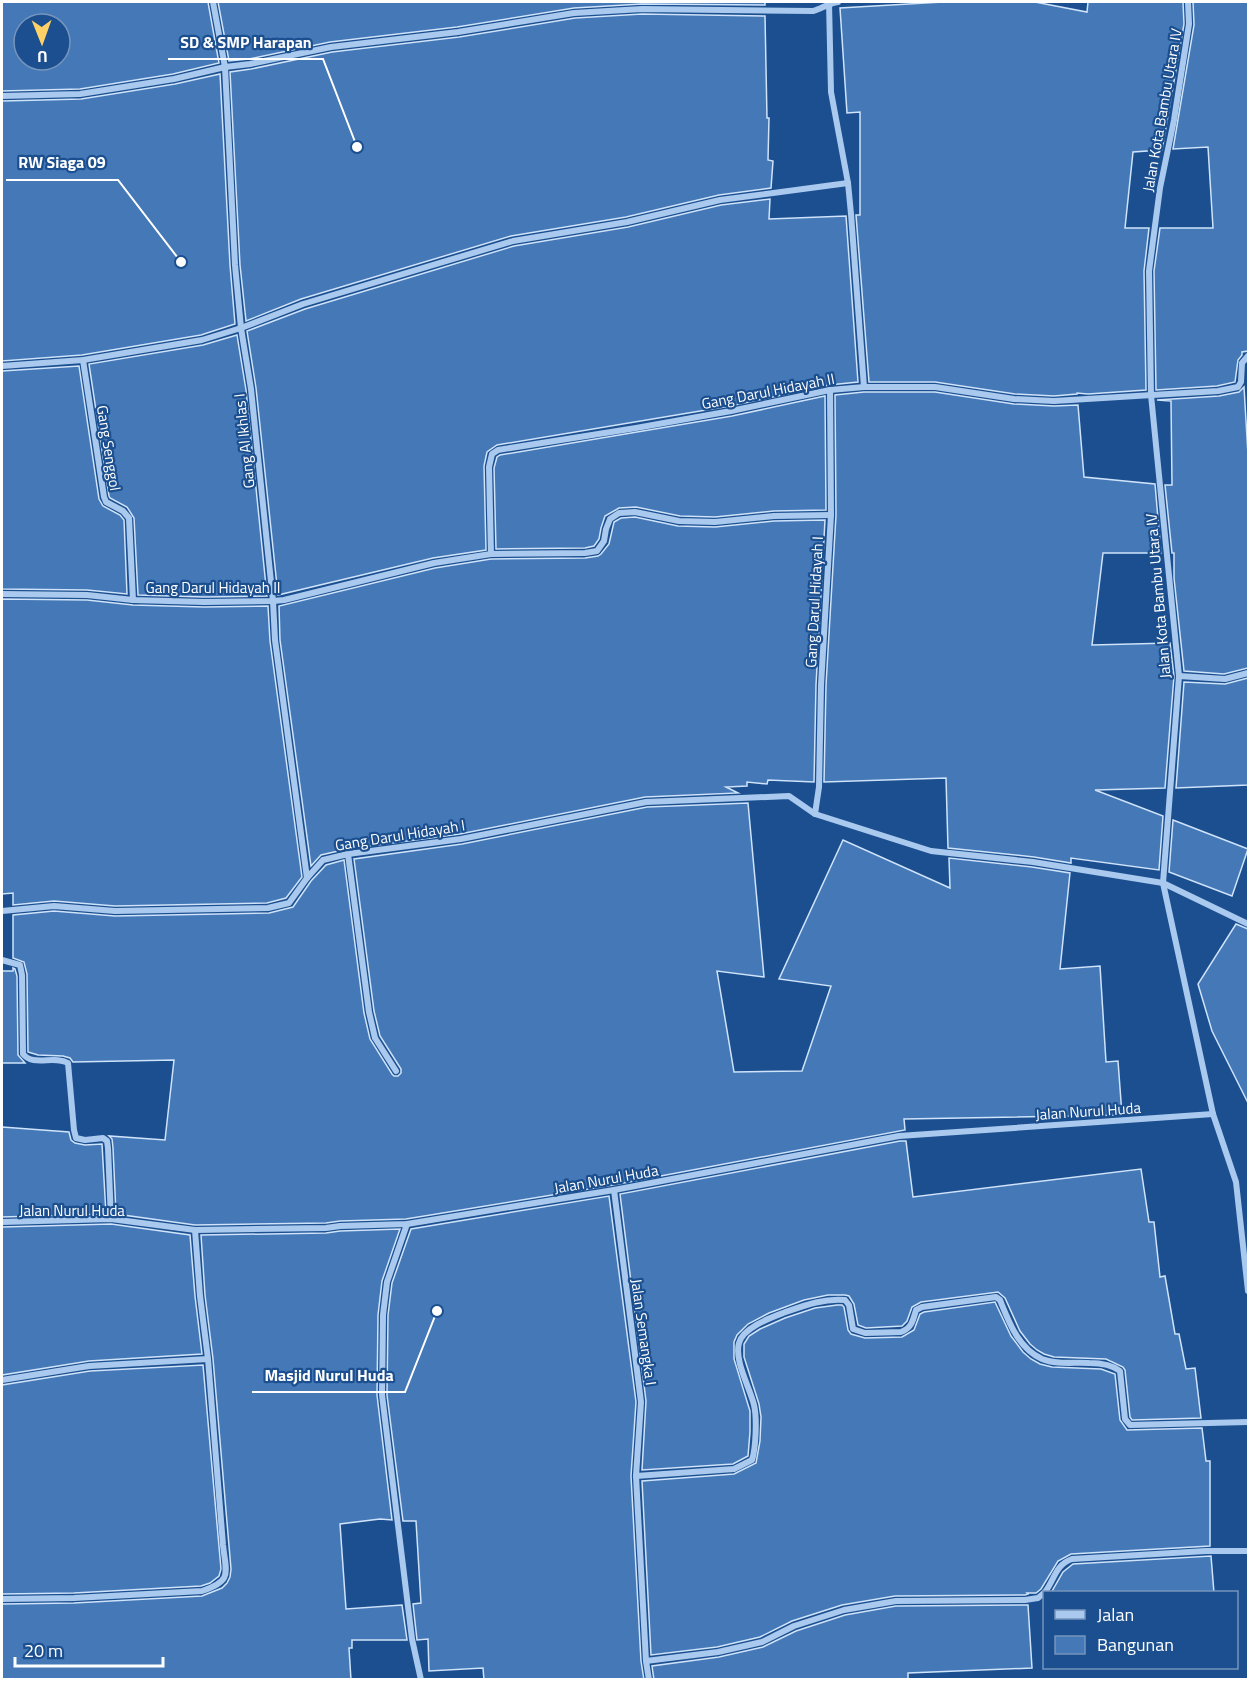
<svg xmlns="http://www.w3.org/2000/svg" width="1250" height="1681" font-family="'Titillium Web',sans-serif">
  <rect width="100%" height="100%" fill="#1b4f8f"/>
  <g fill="#4478b7" stroke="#cfe3fa" stroke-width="1.5" fill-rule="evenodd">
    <path d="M 2,2 L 208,2 L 219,63 L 173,74 L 80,89 L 2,91 ZM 24,24 L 60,24 L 60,60 L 24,60 Z"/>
    <path d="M 218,2 L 765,2 L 765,5 L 642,4 L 574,8 L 457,27 L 330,42 L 249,59 L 229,61 Z"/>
    <path d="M 943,2 L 1035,2 L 1087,12 L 1088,2 L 1183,2 L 1184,24 L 1162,150 L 1133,152 L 1125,228 L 1149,228 L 1144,271 L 1146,390 L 1088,394 L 1077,393 L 1077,394 L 1054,396 L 1015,394 L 935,382 L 869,382 L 856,215 L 860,215 L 860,112 L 847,113 L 840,8 Z"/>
    <path d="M 1193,2 L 1248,2 L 1248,351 L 1242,352 L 1242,355 L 1238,360 L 1235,382 L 1217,386 L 1156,390 L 1154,271 L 1160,228 L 1213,228 L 1208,147 L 1173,149 L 1194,25 Z"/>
    <path d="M 642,14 L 765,16 L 767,118 L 769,118 L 768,160 L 773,161 L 771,188 L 719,195 L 626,217 L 511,236 L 301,299 L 246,321 L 240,265 L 230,72 L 251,69 L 332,52 L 459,37 L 575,18 Z"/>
    <path d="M 220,74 L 230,265 L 235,324 L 201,335 L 82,355 L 2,361 L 2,101 L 81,99 L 175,84 Z"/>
    <path d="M 770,199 L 769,219 L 846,216 L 858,382 L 829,385 L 730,406 L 497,445 L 487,452 L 484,466 L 486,550 L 433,558 L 278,595 L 256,388 L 247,331 L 305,309 L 514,246 L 628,227 L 721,205 Z"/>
    <path d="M 237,335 L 246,390 L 267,596 L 204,597 L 138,595 L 134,518 L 127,507 L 110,498 L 109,496 L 89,364 L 203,345 Z"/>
    <path d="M 79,366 L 99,499 L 103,506 L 120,515 L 124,520 L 127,594 L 87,590 L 2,589 L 2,371 Z"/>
    <path d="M 1244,387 L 1248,455 L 1248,668 L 1224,674 L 1184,671 L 1174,578 L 1174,553 L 1172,553 L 1165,485 L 1172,485 L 1171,401 L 1157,400 L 1219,396 L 1239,392 Z"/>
    <path d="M 864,392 L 935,392 L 1014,404 L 1054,406 L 1078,405 L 1084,477 L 1155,484 L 1161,553 L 1103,553 L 1092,645 L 1170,643 L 1174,676 L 1165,788 L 1095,790 L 1163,816 L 1159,870 L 1071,858 L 1071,863 L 1034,857 L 948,848 L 946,778 L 824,782 L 826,685 L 836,515 L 835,395 Z"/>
    <path d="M 825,396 L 826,510 L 774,511 L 715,517 L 680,516 L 636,507 L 619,508 L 605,516 L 601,528 L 599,539 L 594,546 L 585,548 L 496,549 L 494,468 L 497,457 L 500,455 L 732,416 Z"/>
    <path d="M 635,517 L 678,526 L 715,527 L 774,521 L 825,520 L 816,685 L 814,782 L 768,780 L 767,784 L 747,782 L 747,786 L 726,787 L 738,793 L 645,797 L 460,834 L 347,849 L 321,855 L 311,866 L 280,640 L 279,606 L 435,568 L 491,559 L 585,558 L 598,556 L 601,554 L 609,544 L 614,522 L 621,518 Z"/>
    <path d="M 2,599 L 87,600 L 133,605 L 204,607 L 268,606 L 270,641 L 302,877 L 286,898 L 267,903 L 115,906 L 54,901 L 13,905 L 13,893 L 2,894 Z"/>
    <path d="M 1248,678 L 1248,785 L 1176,788 L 1184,682 L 1225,684 Z"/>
    <path d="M 748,803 L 764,977 L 717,971 L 734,1072 L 802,1071 L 831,986 L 779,979 L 843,840 L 950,888 L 949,858 L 1032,867 L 1070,873 L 1060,969 L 1100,966 L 1106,1062 L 1118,1061 L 1122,1115 L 904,1119 L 905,1130 L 613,1185 L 406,1219 L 340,1221 L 326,1223 L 195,1225 L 116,1214 L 113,1148 L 112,1139 L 109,1136 L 165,1140 L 174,1060 L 73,1062 L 70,1058 L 63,1056 L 38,1055 L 28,1052 L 27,974 L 24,962 L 13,958 L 13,915 L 54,911 L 115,916 L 269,913 L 293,907 L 311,881 L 326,865 L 344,860 L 364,1013 L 370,1039 L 392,1074 L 394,1076 L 398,1076 L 401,1073 L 401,1069 L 380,1036 L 374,1011 L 354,859 L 462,844 L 647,807 Z"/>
    <path d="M 1173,820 L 1248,849 L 1232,896 L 1169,872 Z"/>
    <path d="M 1236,924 L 1248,929 L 1248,1103 L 1212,1031 L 1198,984 Z"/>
    <path d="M 13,968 L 15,969 L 17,976 L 18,1055 L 25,1063 L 2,1063 L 2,971 L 13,971 Z"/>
    <path d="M 2,1127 L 69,1132 L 71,1140 L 75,1143 L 85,1145 L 102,1144 L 106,1214 L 2,1217 Z"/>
    <path d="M 900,1141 L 906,1141 L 913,1197 L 1141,1169 L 1149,1222 L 1154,1222 L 1160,1277 L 1165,1276 L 1175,1334 L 1179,1334 L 1186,1369 L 1195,1368 L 1201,1418 L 1132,1420 L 1130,1417 L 1125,1370 L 1123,1367 L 1106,1359 L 1054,1357 L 1044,1354 L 1037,1350 L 1030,1344 L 1020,1331 L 1005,1298 L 998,1292 L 921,1302 L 912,1307 L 907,1321 L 902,1326 L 866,1328 L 858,1325 L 854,1304 L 849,1296 L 845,1295 L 828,1295 L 804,1300 L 769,1313 L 748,1324 L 737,1335 L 734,1342 L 734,1359 L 750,1411 L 750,1432 L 748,1456 L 733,1464 L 642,1470 L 646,1401 L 620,1194 Z"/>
    <path d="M 609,1196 L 636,1402 L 631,1476 L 641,1661 L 644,1680 L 484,1680 L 483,1668 L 429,1671 L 428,1639 L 417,1640 L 413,1604 L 421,1603 L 416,1521 L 403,1521 L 387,1395 L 388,1315 L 392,1283 L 411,1229 Z"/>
    <path d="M 111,1224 L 190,1235 L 195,1296 L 202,1354 L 89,1361 L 2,1375 L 2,1227 Z"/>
    <path d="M 400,1229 L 382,1281 L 378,1315 L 377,1395 L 392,1520 L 380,1519 L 340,1524 L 346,1609 L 402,1605 L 407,1640 L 352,1640 L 352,1648 L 349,1648 L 351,1680 L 2,1680 L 2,1604 L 74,1603 L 202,1596 L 222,1588 L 227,1583 L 230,1577 L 231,1569 L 213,1359 L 205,1295 L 201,1235 L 326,1233 L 340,1231 Z"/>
    <path d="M 995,1302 L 1011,1336 L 1023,1352 L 1031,1359 L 1040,1364 L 1052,1367 L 1101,1369 L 1115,1374 L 1120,1420 L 1127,1430 L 1202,1428 L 1206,1461 L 1210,1461 L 1210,1546 L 1071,1554 L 1058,1561 L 1041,1589 L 1036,1593 L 1027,1593 L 1028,1594 L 1025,1595 L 895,1596 L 842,1605 L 792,1621 L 760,1637 L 717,1647 L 651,1655 L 642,1481 L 734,1474 L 756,1463 L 760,1441 L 761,1417 L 759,1404 L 744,1357 L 744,1344 L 749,1336 L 760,1329 L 785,1318 L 815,1308 L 837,1305 L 842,1305 L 844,1307 L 848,1330 L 851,1334 L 865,1338 L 902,1337 L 914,1330 L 920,1314 L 924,1312 Z"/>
    <path d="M 203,1365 L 221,1569 L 219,1576 L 210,1583 L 201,1586 L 74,1593 L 2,1594 L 2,1385 L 90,1371 Z"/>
    <path d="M 1211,1556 L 1214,1593 L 1051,1593 L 1063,1572 L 1073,1564 Z"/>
    <path d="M 1028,1605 L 1032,1668 L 908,1673 L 908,1680 L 654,1680 L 652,1666 L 719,1657 L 763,1647 L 796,1631 L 845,1615 L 896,1606 Z"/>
  </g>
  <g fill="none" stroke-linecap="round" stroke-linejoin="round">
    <g stroke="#a9c9ee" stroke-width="6">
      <path d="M 213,2 L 225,67 L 235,265 L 241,328 L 251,389 L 273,601 L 275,640 L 307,878"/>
      <path d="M 829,2 L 831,92 L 848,183 L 851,214 L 864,387"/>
      <path d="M 1188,2 L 1189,24 L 1174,120 L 1160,188 L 1149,271 L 1151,395 L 1179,676 L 1163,883 L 1213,1114 L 1236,1182 L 1248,1291"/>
      <path d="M 2,96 L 80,94 L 174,79 L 225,67 L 250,64 L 331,47 L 458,32 L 574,13 L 642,9 L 813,11 C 822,9 828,3 838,2"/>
      <path d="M 83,360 L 104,497 L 106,502 L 123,511 L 129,518 L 133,600"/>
      <path d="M 2,366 L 83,360 L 202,340 L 241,328 L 303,304 L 513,241 L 627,222 L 720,200 L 848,183"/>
      <path d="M 491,554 L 489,467 L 492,454 L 498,450 L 636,428 L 731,411 L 830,390 L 864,387 L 935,387 L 1014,399 L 1054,401 L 1218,391 L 1238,387 L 1241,382 L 1242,363 L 1248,356"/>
      <path d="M 2,594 L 87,595 L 133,600 L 204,602 L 273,601 L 284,600 L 434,563 L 491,554 L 585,553 L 597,551 L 604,541 L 606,529 L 610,519 L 619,513 L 635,512 L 679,521 L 715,522 L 774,516 L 831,515"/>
      <path d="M 1179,676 L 1225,679 L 1248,673"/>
      <path d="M 815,814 L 819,787 L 821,685 L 831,515 L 830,390"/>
      <path d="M 348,854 L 369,1012 L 375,1038 L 396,1071"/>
      <path d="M 2,911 L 54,906 L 115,911 L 268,908 L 289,903 L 307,878 L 323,860 L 348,854 L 461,839 L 646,802 L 789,796 L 815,814 L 931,851 L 1033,862 L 1163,883 L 1248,924"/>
      <path d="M 2,960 L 20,965 L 22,975 L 23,1054 C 33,1067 54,1055 68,1063 L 74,1130 L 76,1138 L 85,1140 L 103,1138 L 107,1141 L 108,1148 L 111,1219"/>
      <path d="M 614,1190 L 641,1402 L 636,1476 L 646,1661 L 649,1680"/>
      <path d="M 2,1222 L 111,1219 L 195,1230 L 326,1228 L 340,1226 L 407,1224 L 614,1190 L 899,1136 L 1213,1114"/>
      <path d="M 407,1224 L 387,1282 L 383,1315 L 382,1395 L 412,1639 L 421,1680"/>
      <path d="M 2,1380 L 89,1366 L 208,1359 L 200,1296 L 195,1230"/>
      <path d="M 636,1476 L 734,1469 L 752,1460 C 756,1448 757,1417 754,1405 C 750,1388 734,1361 739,1343 C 743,1328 770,1318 783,1313 C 803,1306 823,1298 845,1300 L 849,1305 L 853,1329 L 865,1333 L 901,1332 C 912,1328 913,1320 916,1310 L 922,1307 L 996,1297 L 1000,1300 C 1009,1322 1018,1348 1042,1359 C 1056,1365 1074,1362 1089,1363 C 1100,1363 1111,1364 1120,1371 L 1125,1419 L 1130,1425 L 1248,1422"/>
      <path d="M 1045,1592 C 1055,1579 1055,1565 1072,1559 L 1206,1551 L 1248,1551"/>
      <path d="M 2,1599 L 74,1598 L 202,1591 C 233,1581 226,1573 223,1545 L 208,1359"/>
      <path d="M 646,1661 L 718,1652 L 762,1642 L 794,1626 L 844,1610 L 896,1601 L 1025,1600 L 1038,1598 L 1044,1593"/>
    </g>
  </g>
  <g text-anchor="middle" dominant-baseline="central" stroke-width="4.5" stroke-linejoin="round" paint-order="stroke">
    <g font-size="15" fill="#fff" stroke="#1b4f8f">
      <text transform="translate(1162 110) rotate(-80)">Jalan Kota Bambu Utara IV</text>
      <text transform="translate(768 391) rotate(-11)">Gang Darul Hidayah II</text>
      <text transform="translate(244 441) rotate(-96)">Gang Al Ikhlas I</text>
      <text transform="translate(109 448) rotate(81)">Gang Senggol</text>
      <text x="213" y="587">Gang Darul Hidayah II</text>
      <text transform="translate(1158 596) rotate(-95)">Jalan Kota Bambu Utara IV</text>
      <text transform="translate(814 602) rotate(-87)">Gang Darul Hidayah I</text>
      <text transform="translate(400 835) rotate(-9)">Gang Darul Hidayah I</text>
      <text transform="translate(1088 1111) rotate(-4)">Jalan Nurul Huda</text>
      <text transform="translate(606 1179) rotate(-10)">Jalan Nurul Huda</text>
      <text x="72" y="1210">Jalan Nurul Huda</text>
      <text transform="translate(644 1332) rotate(82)">Jalan Semangka I</text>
    </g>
  </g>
  <path fill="none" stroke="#fff" stroke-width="2" d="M357 147L323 59H168M181 262L118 180H6M437 1311L405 1392H252"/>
  <g fill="#fff" stroke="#1b4f8f" stroke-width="2">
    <circle cx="357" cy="147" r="6"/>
    <circle cx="181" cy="262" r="6"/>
    <circle cx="437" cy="1311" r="6"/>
  </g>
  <g font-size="16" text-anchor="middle" font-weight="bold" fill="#fff" stroke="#1b4f8f" stroke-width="4.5" stroke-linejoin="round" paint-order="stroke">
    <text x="246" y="48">SD &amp; SMP Harapan</text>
    <text x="62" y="168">RW Siaga 09</text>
    <text x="329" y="1381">Masjid Nurul Huda</text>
  </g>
  <rect width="1250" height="1681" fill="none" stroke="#ffffff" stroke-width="6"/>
  <rect x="1043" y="1591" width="195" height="78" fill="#1b4f8f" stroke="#7695bc" stroke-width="1.5"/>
  <rect x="1055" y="1610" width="30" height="9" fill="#a9c9ee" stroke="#7695bc" stroke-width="1.5"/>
  <text x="1097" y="1621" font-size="18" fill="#ffffff">Jalan</text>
  <rect x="1055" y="1636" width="30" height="18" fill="#4478b7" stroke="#7695bc" stroke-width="1.5"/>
  <text x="1097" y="1651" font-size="18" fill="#ffffff">Bangunan</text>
  <g transform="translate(42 42) rotate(179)"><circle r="28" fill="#1b4f8f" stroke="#7695bc" stroke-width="1.5"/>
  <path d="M0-4.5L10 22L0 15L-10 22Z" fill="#ffd166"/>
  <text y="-9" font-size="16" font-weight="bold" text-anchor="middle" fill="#ffffff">U</text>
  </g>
  <path d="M15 1657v9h148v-9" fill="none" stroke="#ffffff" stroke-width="3"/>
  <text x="24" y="1657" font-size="18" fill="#ffffff" stroke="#1b4f8f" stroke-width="4.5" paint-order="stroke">20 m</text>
</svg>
